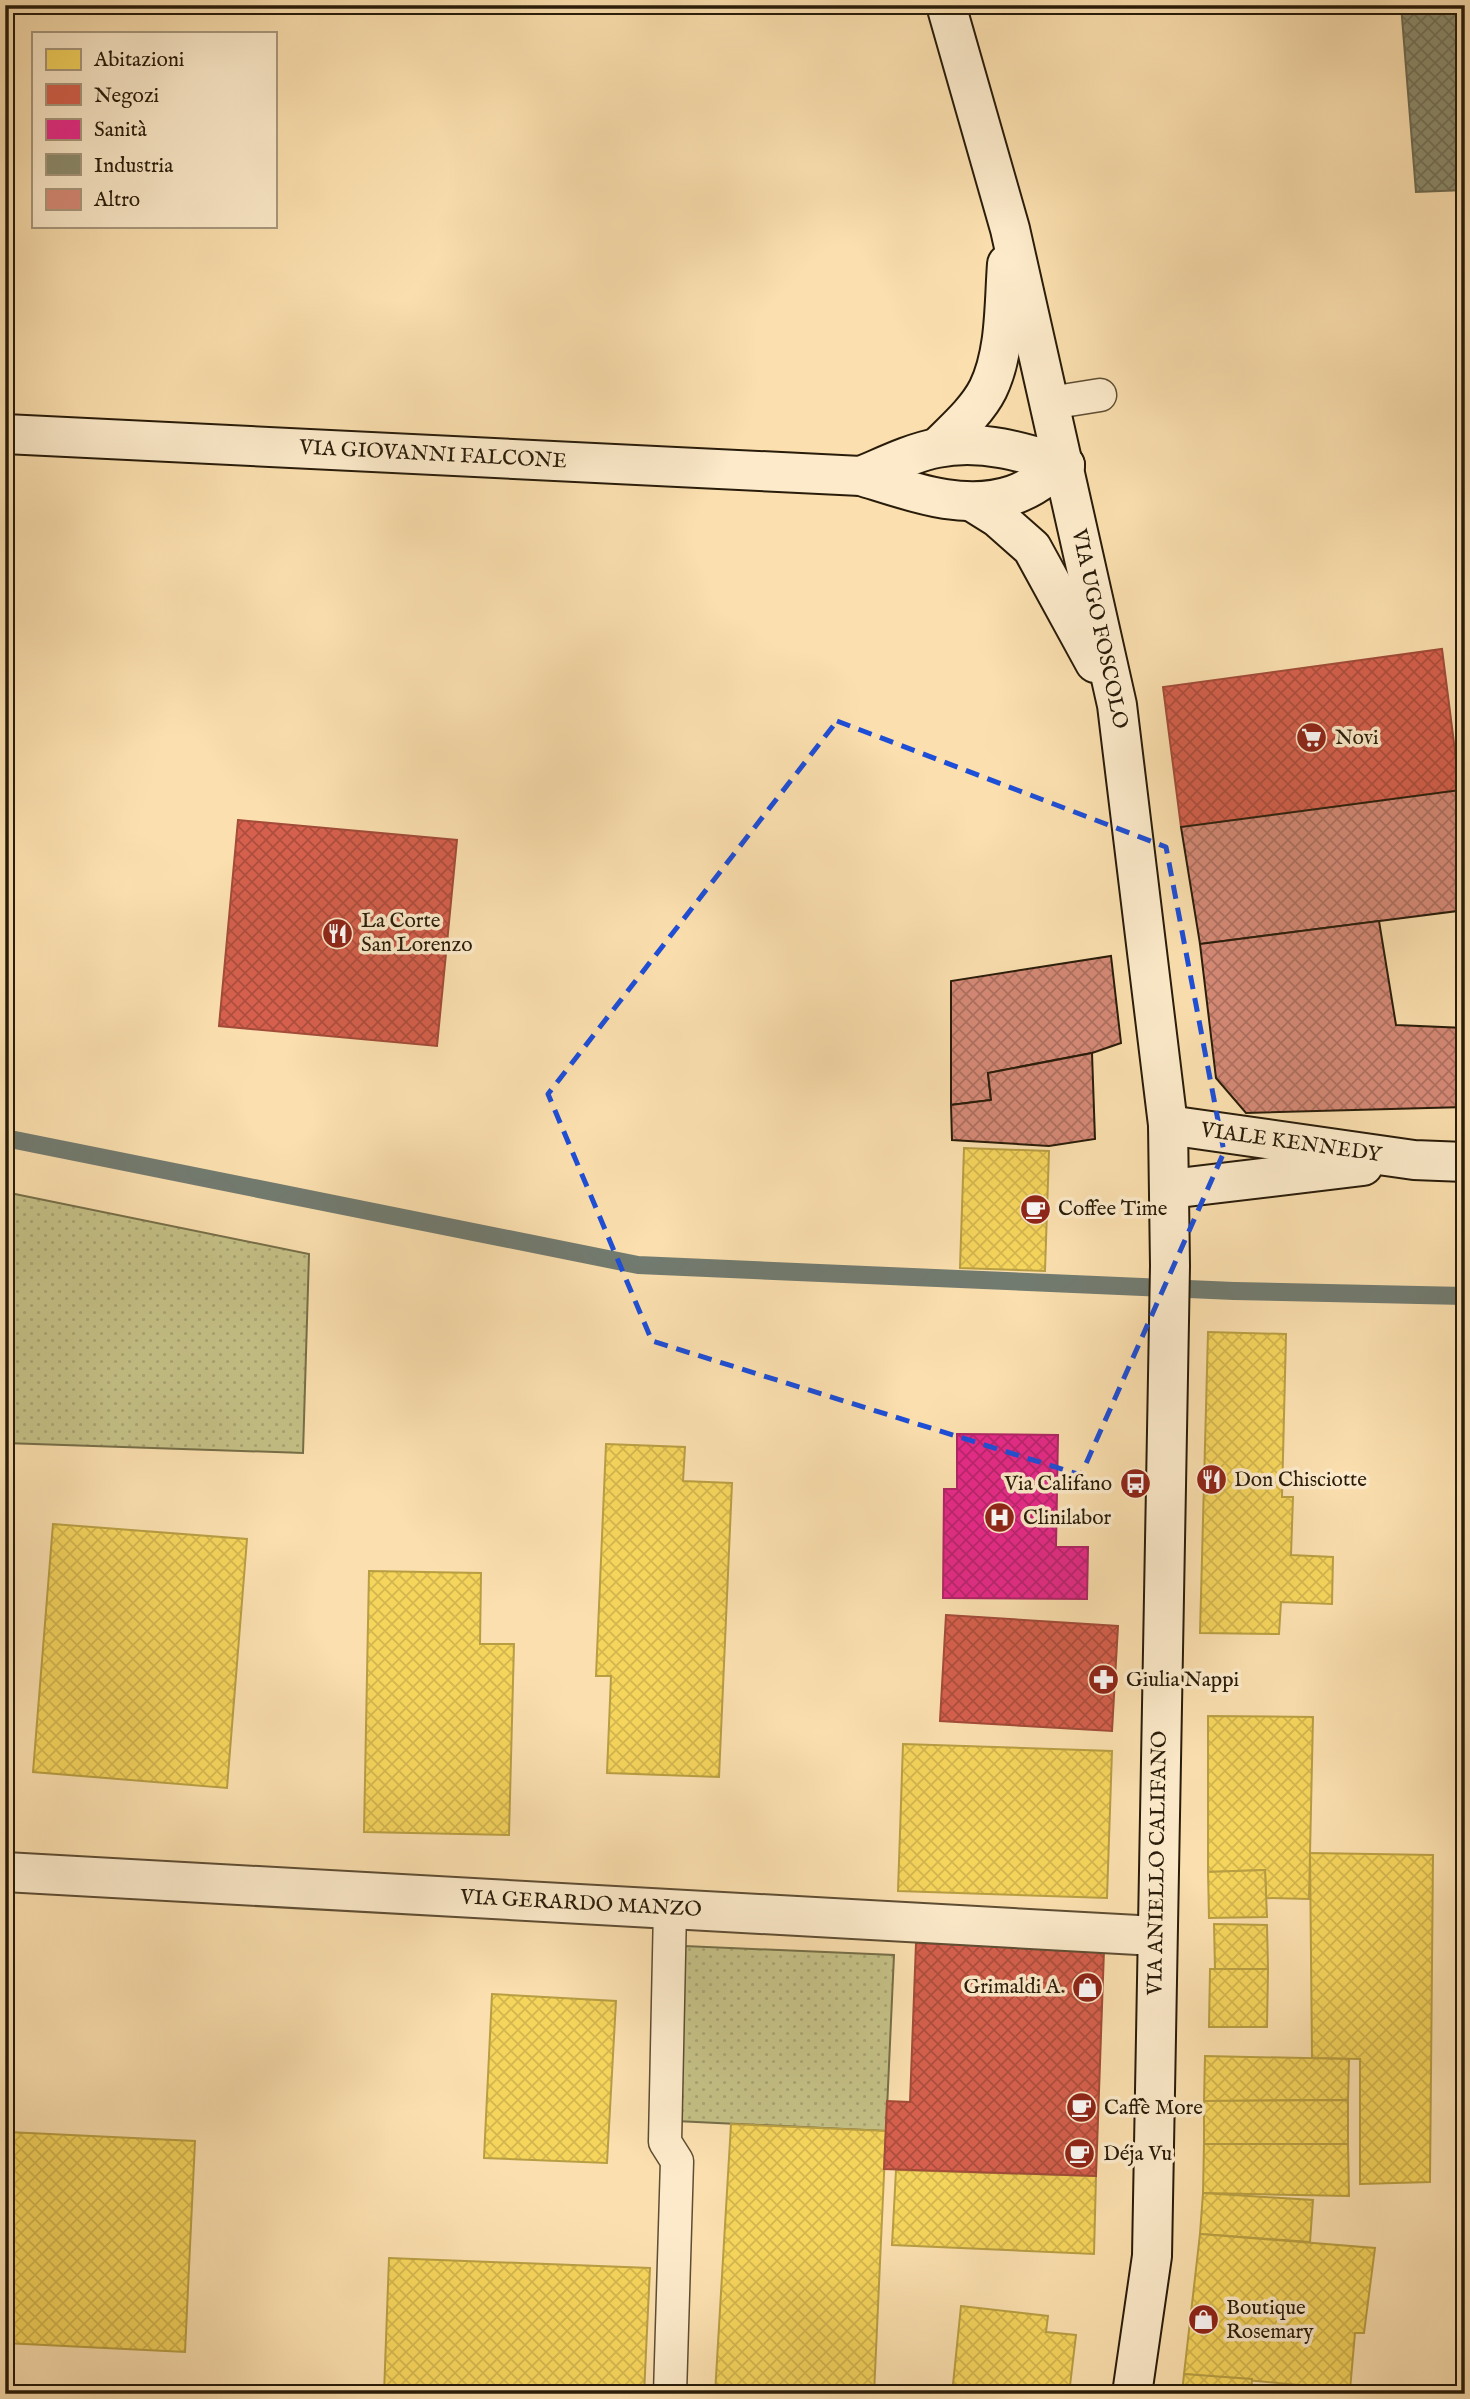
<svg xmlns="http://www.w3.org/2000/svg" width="1470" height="2399" font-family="'IM FELL English',serif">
  <defs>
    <pattern id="grass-dots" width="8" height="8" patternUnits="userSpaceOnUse" patternTransform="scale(1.75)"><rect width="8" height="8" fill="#c4c086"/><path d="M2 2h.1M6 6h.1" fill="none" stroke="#a8a472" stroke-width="1.8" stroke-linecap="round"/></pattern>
    <pattern id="homes-cross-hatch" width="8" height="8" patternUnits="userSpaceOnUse" patternTransform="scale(1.75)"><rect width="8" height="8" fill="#f6d55c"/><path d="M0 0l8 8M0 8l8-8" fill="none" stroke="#d3b64f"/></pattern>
    <pattern id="shops-cross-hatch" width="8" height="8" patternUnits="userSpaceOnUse" patternTransform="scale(1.75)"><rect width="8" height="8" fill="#d6604d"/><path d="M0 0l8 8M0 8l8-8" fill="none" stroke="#ae4e3e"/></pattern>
    <pattern id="health-cross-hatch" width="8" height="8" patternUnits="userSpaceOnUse" patternTransform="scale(1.75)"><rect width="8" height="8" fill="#e7298a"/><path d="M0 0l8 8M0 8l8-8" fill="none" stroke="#bb226f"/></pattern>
    <pattern id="industry-cross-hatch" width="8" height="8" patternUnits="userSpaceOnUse" patternTransform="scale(1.75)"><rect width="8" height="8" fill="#8c8c6e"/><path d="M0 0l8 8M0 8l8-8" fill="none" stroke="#727259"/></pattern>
    <pattern id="building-cross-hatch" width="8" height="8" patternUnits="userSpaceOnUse" patternTransform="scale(1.75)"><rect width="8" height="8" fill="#d68a77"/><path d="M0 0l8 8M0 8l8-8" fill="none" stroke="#ae7060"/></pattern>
  </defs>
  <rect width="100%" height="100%" fill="#fbdfae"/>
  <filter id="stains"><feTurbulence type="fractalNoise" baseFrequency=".00286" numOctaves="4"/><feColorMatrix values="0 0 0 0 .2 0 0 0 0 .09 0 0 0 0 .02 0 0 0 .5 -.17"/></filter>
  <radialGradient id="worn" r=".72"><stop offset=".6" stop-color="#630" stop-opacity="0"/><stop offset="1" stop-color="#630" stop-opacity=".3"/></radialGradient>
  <g fill="url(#grass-dots)" stroke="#766e48" stroke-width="2">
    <path d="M 5,1192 L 309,1254 L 303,1453 L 5,1443 Z"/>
    <path d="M 684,1946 L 894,1955 L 886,2131 L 676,2121 Z"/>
  </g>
  <g fill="url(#homes-cross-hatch)" stroke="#b89e43" stroke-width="2">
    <path d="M 964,1148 L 1049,1151 L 1045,1271 L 960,1268 Z"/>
    <path d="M 1208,1332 L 1286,1334 L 1282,1497 L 1293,1497 L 1291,1555 L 1333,1557 L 1332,1604 L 1281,1602 L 1279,1634 L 1200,1633 Z"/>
    <path d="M 606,1444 L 685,1447 L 683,1481 L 732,1483 L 719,1777 L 607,1773 L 611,1676 L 596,1676 Z"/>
    <path d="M 53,1524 L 247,1539 L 227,1788 L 33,1772 Z"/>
    <path d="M 369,1571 L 481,1573 L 480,1644 L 514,1644 L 509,1835 L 364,1832 Z"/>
    <path d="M 1208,1716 L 1313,1717 L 1309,1899 L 1266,1898 L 1265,1870 L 1208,1872 Z"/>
    <path d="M 903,1744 L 1112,1751 L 1107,1898 L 898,1891 Z"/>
    <path d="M 1310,1853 L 1433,1855 L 1430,2182 L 1360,2184 L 1360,2059 L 1312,2058 Z"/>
    <path d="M 1265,1870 L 1267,1917 L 1209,1918 L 1208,1872 Z"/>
    <path d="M 1214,1924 L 1267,1925 L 1268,1969 L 1215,1969 Z"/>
    <path d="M 1210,1969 L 1268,1969 L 1267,2027 L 1209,2027 Z"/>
    <path d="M 492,1994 L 616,2001 L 607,2163 L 484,2158 Z"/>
    <path d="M 1205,2056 L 1349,2059 L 1348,2100 L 1204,2101 Z"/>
    <path d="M 1348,2100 L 1348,2144 L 1204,2144 L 1204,2101 Z"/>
    <path d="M 731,2124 L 886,2131 L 874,2394 L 715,2394 Z"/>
    <path d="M 8,2132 L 195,2141 L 185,2352 L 5,2343 Z"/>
    <path d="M 1204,2144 L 1348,2144 L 1349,2196 L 1203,2193 Z"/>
    <path d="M 896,2170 L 1096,2176 L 1094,2254 L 892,2245 Z"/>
    <path d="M 1203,2193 L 1313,2200 L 1310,2242 L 1200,2234 Z"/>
    <path d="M 1200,2234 L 1375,2248 L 1364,2333 L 1355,2333 L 1350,2390 L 1184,2374 Z"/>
    <path d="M 389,2258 L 650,2268 L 644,2394 L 384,2394 Z"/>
    <path d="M 961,2306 L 1048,2316 L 1046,2332 L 1076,2335 L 1069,2394 L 952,2394 Z"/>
    <path d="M 1184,2374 L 1252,2379 L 1251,2394 L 1182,2394 Z"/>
  </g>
  <g fill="url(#shops-cross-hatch)" stroke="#a24c39" stroke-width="2">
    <path d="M 1442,649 L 1460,790 L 1181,827 L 1163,687 Z"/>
    <path d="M 238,820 L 457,840 L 437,1046 L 219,1026 Z"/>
    <path d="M 946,1615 L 1118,1626 L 1112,1731 L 940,1721 Z"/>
    <path d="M 916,1943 L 1104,1950 L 1096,2176 L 884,2169 L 887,2101 L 910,2102 Z"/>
  </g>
  <path fill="url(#health-cross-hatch)" stroke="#ae2564" stroke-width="2" d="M 957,1434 L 1058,1435 L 1056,1547 L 1088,1547 L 1087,1599 L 943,1598 L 944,1489 L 957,1489 Z"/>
  <path fill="url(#industry-cross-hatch)" stroke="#6e6a50" stroke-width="2" d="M 1401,5 L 1465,5 L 1465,190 L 1416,192 Z"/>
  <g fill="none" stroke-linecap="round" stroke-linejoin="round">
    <path stroke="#727b70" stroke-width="18" d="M 5,1138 L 638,1265 L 1234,1291 L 1465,1296"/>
  </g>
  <g fill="url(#building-cross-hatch)" stroke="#291c0a" stroke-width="2">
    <path d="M 1460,790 L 1465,826 L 1465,910 L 1200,944 L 1181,827 Z"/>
    <path d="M 1379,921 L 1396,1025 L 1465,1028 L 1465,1107 L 1246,1113 L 1216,1078 L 1200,944 Z"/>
    <path d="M 1111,956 L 1121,1043 L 1092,1053 L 988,1073 L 991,1100 L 951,1105 L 951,981 Z"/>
    <path d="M 1092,1053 L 1095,1139 L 1049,1146 L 952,1140 L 951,1105 L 991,1100 L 988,1073 Z"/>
  </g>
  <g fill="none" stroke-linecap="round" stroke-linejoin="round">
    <defs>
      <g id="lane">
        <path d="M 1050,403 L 1100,395"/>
        <path d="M 670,2394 L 677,2161 L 665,2142 L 670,1909"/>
      </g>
      <path id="street" d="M 5,1872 L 1156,1936"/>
      <g id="secondary">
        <path d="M 946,5 L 1010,229 L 1117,705 L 1168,1125 L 1170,1266 L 1152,2256 L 1132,2394"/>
        <path d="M 5,434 L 861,476 C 910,491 963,512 1013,495 C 1031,489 1049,475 1065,465"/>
        <path d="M 938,447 C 955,430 977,411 988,389 C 1006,352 1004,304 1007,264"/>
        <path d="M 861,476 C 885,466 911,453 937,448 C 981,439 1023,452 1065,465"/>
        <path d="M 974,503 L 998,518 L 1032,548 L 1095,663"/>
        <path d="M 1168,1125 L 1414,1160 L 1465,1162"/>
        <path d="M 1170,1189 L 1363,1166"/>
      </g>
    </defs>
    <use href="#lane" stroke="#5e4d33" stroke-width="35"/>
    <use href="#street" stroke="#5e4d33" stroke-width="42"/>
    <use href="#secondary" stroke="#291c0a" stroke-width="42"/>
    <use href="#lane" stroke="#fceaca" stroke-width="32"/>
    <use href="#street" stroke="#fceaca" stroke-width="38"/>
    <use href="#secondary" stroke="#fceaca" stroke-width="38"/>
  </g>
  <path fill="none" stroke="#1d4ed8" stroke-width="5" stroke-dasharray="14 9" stroke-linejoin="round" d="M 837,721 L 1166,847 L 1224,1152 L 1081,1475 L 652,1341 L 548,1094 Z"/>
  <defs>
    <symbol id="supermarket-disc" viewBox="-11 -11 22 22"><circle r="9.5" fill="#8f2418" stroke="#fceaca"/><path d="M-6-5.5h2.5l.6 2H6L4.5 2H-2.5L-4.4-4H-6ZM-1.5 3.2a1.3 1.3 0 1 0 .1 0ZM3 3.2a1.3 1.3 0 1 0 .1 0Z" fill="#fff"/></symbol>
    <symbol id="restaurant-disc" viewBox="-11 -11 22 22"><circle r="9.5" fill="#8f2418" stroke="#fceaca"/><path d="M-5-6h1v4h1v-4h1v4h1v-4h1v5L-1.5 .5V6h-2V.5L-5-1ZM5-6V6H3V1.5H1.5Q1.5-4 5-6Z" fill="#fff"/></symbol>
    <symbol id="cafe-disc" viewBox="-11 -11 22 22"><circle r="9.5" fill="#8f2418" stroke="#fceaca"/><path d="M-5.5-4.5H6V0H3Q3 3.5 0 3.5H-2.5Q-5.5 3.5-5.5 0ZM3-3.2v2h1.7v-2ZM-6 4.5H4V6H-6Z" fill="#fff"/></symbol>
    <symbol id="bus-disc" viewBox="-11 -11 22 22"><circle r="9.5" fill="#8f2418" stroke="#fceaca"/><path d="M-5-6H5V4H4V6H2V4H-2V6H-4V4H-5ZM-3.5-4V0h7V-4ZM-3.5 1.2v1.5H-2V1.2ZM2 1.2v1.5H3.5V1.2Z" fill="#fff"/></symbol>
    <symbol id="hospital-disc" viewBox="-11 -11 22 22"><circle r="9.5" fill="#8f2418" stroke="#fceaca"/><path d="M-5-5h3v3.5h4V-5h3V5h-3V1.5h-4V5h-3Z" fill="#fff"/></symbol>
    <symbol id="pharmacy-disc" viewBox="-11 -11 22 22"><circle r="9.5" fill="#8f2418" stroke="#fceaca"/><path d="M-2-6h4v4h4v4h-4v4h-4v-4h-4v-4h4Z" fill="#fff"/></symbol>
    <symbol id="shop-disc" viewBox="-11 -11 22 22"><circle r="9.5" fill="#8f2418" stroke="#fceaca"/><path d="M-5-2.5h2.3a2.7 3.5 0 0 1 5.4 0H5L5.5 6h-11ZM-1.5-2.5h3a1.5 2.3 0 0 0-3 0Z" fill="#fff"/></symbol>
  </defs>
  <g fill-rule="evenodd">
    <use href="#supermarket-disc" x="1294" y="720" width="35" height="35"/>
    <use href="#restaurant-disc" x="320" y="916" width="35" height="35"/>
    <use href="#cafe-disc" x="1018" y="1192" width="35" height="35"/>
    <use href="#restaurant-disc" x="1194" y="1462" width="35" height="35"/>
    <use href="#bus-disc" x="1118" y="1466" width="35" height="35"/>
    <use href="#hospital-disc" x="982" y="1500" width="35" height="35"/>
    <use href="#pharmacy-disc" x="1086" y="1662" width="35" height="35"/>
    <use href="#shop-disc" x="1070" y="1970" width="35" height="35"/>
    <use href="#cafe-disc" x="1064" y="2090" width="35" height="35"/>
    <use href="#cafe-disc" x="1062" y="2136" width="35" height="35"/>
    <use href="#shop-disc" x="1186" y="2302" width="35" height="35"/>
  </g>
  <g text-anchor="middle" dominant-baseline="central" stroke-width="7" stroke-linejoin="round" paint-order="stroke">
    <g font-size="21" fill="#291c0a" stroke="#fceaca">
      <text transform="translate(433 455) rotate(3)">VIA GIOVANNI FALCONE</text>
      <text transform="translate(1099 629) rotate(78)">VIA UGO FOSCOLO</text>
      <text transform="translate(1291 1143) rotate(8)">VIALE KENNEDY</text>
      <text transform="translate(1158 1863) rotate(-89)">VIA ANIELLO CALIFANO</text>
      <text transform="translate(581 1904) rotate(3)">VIA GERARDO MANZO</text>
    </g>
    <g font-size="21" fill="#291c0a" stroke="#fceaca" text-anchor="start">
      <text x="1335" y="738">Novi</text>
      <text x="361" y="921">La Corte<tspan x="361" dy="24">San Lorenzo</tspan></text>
      <text x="1058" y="1209">Coffee Time</text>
      <text x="1234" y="1480">Don Chisciotte</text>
      <text x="1112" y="1484" text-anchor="end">Via Califano</text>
      <text x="1023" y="1518">Clinilabor</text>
      <text x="1126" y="1680">Giulia Nappi</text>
      <text x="1065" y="1987" text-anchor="end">Grimaldi A.</text>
      <text x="1104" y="2108">Caffè More</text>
      <text x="1103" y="2154">Déja Vu</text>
      <text x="1226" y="2308">Boutique<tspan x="1226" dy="24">Rosemary</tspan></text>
    </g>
  </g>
  <rect width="1470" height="2399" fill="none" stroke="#fbdfae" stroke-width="28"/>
  <rect x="7" y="7" width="1456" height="2385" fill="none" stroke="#291c0a" stroke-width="3.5"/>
  <rect x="14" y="14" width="1442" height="2371" fill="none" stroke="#291c0a" stroke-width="2"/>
  <rect x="32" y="32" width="245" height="196" fill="#fceaca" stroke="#a8987d" stroke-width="2"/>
  <rect x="46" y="49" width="35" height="21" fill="#f6d55c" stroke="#a8987d" stroke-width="2"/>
  <text x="94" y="66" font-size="21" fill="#291c0a">Abitazioni</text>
  <rect x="46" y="84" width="35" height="21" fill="#d6604d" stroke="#a8987d" stroke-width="2"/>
  <text x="94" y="102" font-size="21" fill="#291c0a">Negozi</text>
  <rect x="46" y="119" width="35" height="21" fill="#e7298a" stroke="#a8987d" stroke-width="2"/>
  <text x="94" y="136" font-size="21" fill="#291c0a">Sanità</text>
  <rect x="46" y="154" width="35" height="21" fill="#8c8c6e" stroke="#a8987d" stroke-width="2"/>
  <text x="94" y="172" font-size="21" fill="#291c0a">Industria</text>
  <rect x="46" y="189" width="35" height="21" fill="#d68a77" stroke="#a8987d" stroke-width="2"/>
  <text x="94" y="206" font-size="21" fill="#291c0a">Altro</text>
  <rect width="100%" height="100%" filter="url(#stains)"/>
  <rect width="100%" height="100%" fill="url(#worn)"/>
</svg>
